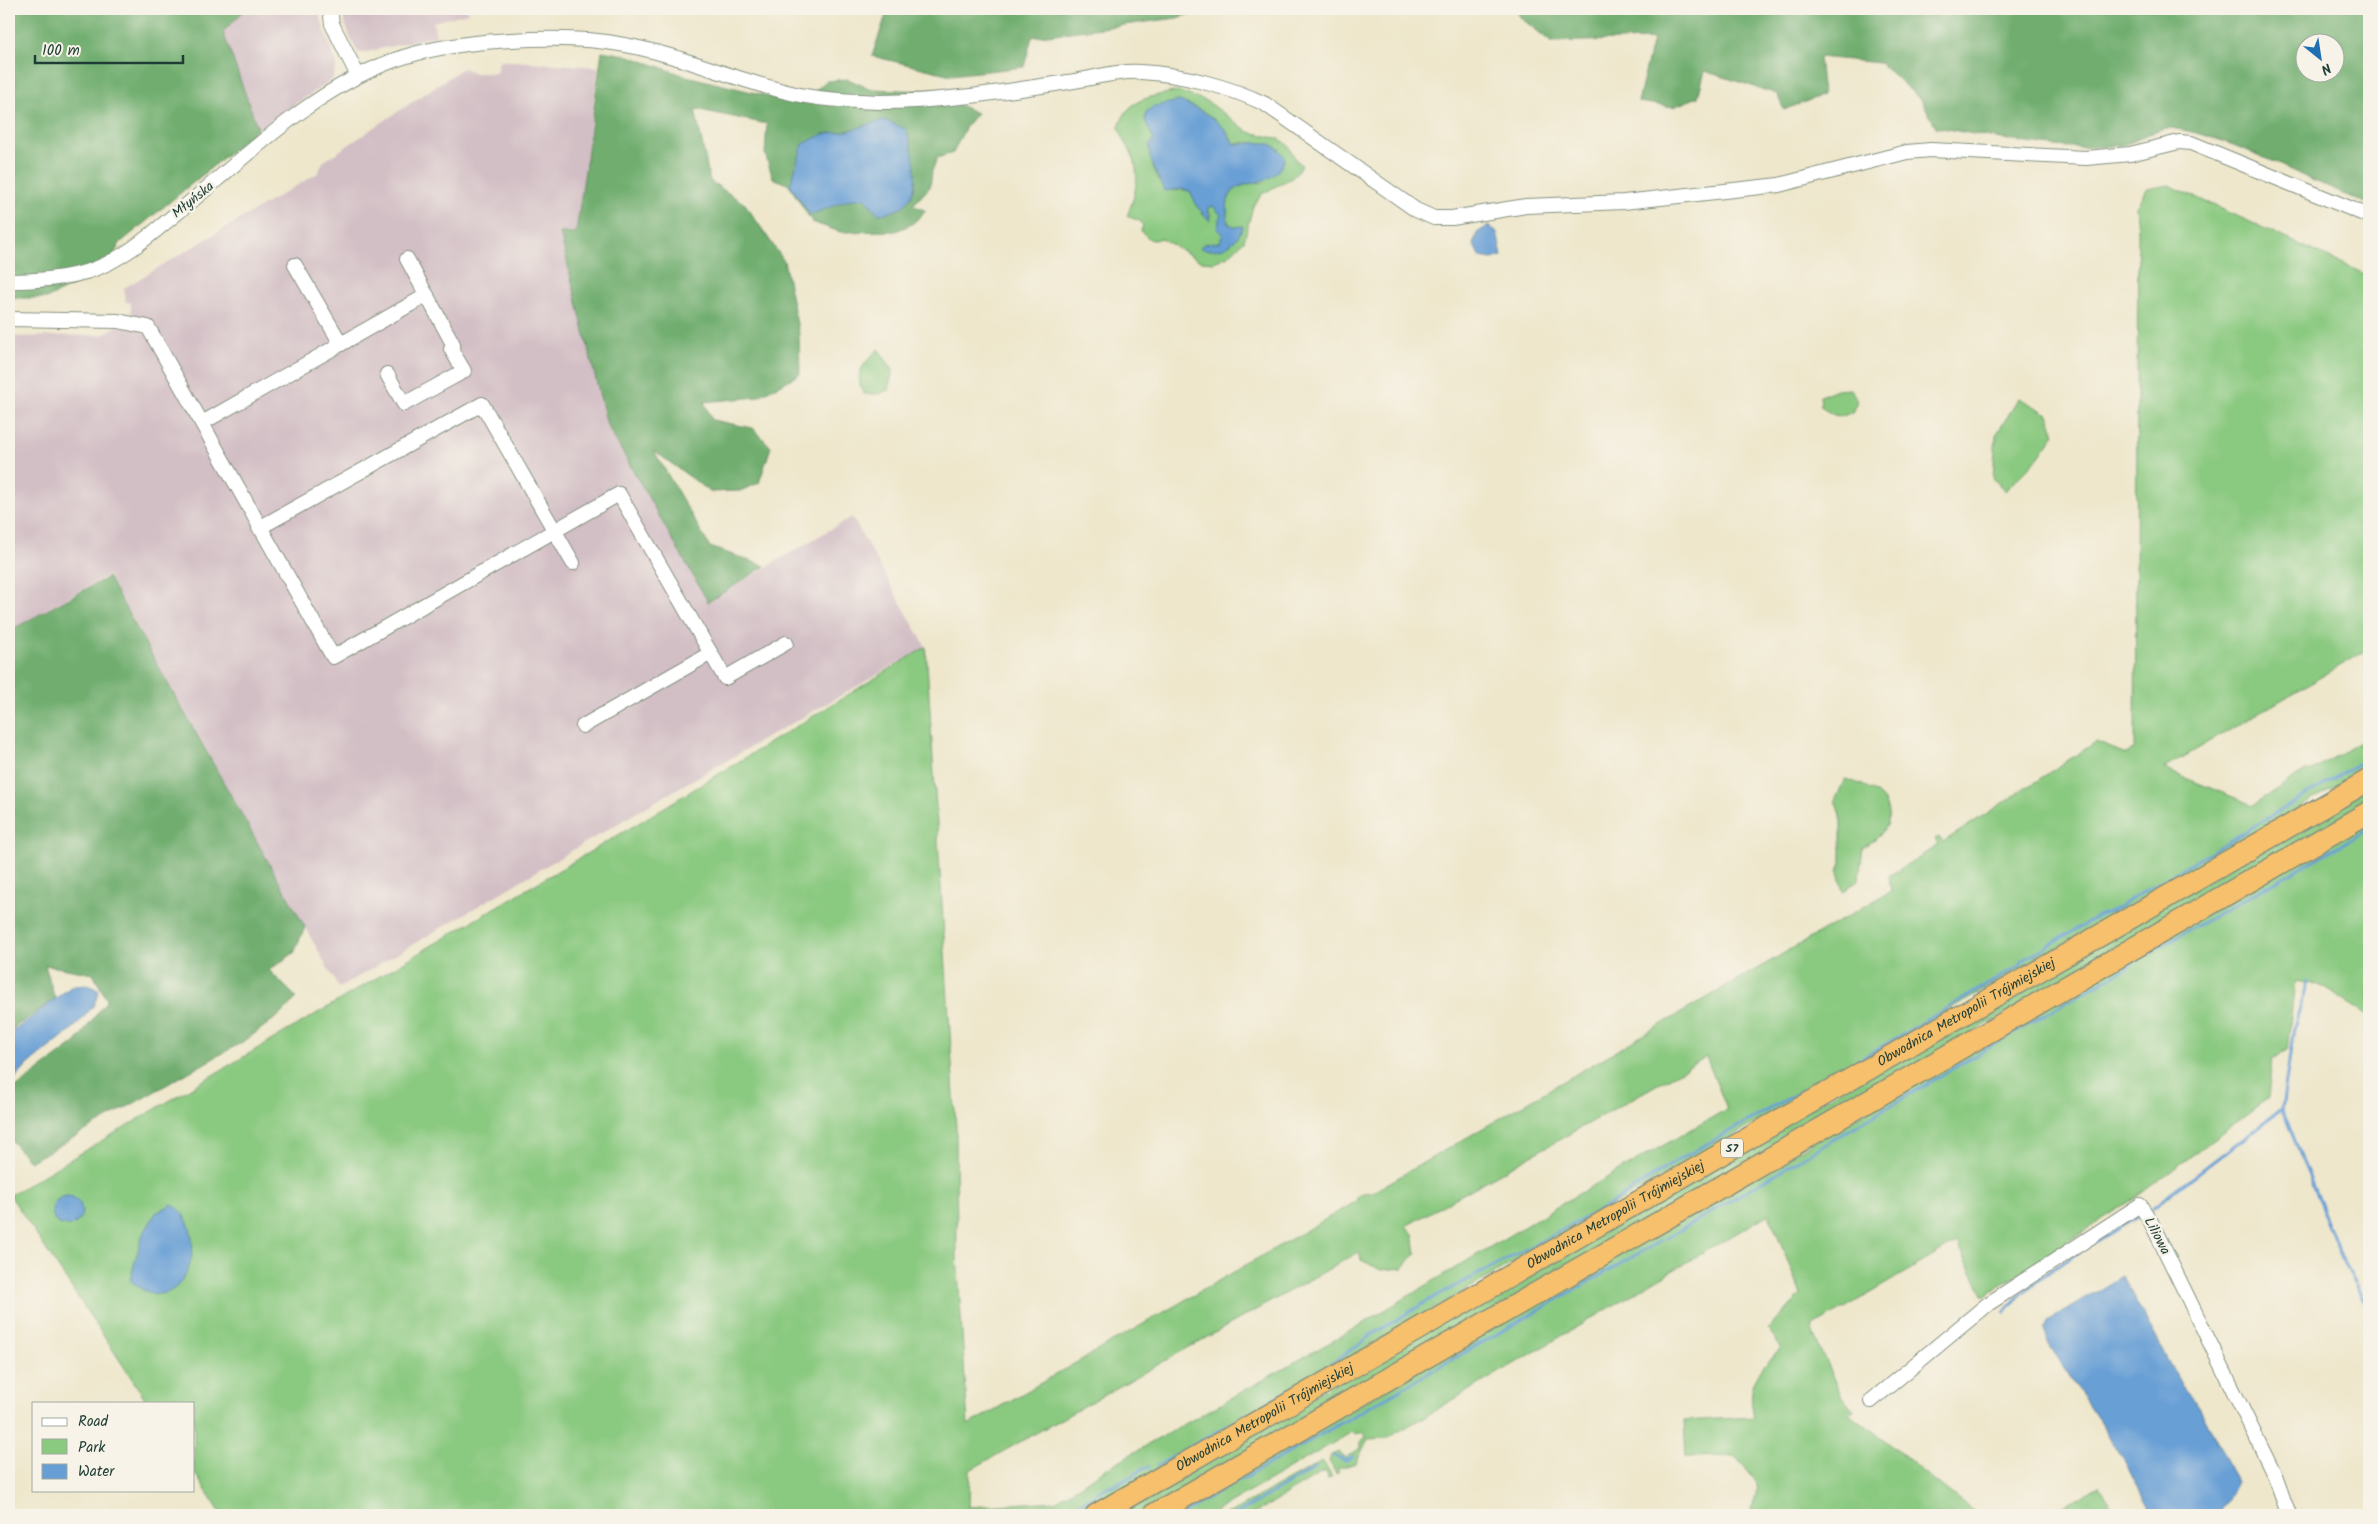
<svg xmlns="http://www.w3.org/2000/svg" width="2378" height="1524" font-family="Kalam,sans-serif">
  <rect width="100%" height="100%" fill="#f7f3e8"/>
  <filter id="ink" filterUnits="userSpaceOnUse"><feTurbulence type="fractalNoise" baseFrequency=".02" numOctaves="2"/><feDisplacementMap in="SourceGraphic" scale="10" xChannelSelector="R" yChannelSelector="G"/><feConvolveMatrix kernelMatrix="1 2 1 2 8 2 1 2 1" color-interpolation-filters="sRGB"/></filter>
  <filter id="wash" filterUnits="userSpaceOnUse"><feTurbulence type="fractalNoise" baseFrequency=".0096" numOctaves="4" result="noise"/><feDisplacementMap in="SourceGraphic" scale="20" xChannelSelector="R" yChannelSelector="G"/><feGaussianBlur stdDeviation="1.12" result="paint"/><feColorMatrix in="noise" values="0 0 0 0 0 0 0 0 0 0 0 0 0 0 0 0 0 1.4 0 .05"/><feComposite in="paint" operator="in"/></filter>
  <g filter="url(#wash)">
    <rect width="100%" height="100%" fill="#eee7cc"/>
    <g fill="#d2bec5">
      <path d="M 246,9 L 317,9 L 337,65 L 332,80 L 258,129 L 222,31 Z"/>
      <path d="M 340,9 L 467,9 L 468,13 L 433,22 L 436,36 L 362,53 L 358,52 L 351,40 Z"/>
      <path d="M 499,60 L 598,67 L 576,234 L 560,234 L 607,425 L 708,601 L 852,517 L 926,647 L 673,791 L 339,988 L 108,575 L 9,631 L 9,337 L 103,335 L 131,316 L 131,303 L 126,302 L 124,288 L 318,173 L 323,162 L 463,68 L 475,73 L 497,73 Z"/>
    </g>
    <g fill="#8ac980" stroke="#54835a" fill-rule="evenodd">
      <path d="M 1177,91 L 1207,101 L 1249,132 L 1280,139 L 1287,144 L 1296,160 L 1302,165 L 1293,177 L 1262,194 L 1253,206 L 1244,241 L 1228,256 L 1214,262 L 1200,261 L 1161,238 C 1151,243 1148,238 1141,231 L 1143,225 L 1140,221 L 1127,216 C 1134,199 1140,178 1134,159 C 1130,148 1122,139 1119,127 C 1129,96 1150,98 1177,91 ZM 1179,101 C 1195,107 1211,115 1223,127 C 1228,132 1230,138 1234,144 L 1248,142 L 1280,149 L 1264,182 C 1235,184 1223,192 1228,223 L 1235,227 L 1210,251 L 1212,243 L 1219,242 L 1224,235 L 1221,231 L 1221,215 L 1213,206 L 1208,208 L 1211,216 L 1205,217 L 1190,191 C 1183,189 1178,192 1171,190 C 1155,185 1151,160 1149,146 L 1154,140 L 1145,120 Z"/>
      <path d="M 2169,185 L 2369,276 L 2369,649 L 2163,769 L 2253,805 L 2307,770 L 2309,772 L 2369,737 L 2369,767 L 1078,1515 L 222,1515 L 194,1472 L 194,1403 L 148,1403 L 10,1195 L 642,821 L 926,647 L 956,1128 L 957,1256 L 968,1425 L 1357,1201 L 1357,1197 L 1363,1193 L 1373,1192 L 1891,891 L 1889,876 L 1938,845 L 1935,839 L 1939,837 L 1943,842 L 2096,742 L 2126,754 L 2135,749 L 2138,231 L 2136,206 L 2147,189 ZM 1706,1057 L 1727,1109 L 1580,1193 L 1352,1330 L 1112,1465 L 1055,1501 L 969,1507 L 970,1470 L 1359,1252 L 1361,1260 L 1381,1270 L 1403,1268 L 1416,1253 L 1413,1234 L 1406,1226 Z"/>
      <path d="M 878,349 L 893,370 L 888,390 L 879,394 L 864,394 C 853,373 863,365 878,349 Z"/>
      <path d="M 1851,389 L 1857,400 L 1854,411 C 1840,419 1833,417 1821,406 L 1820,396 L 1835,390 Z"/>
      <path d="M 2019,398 L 2048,414 L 2055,434 L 2038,458 L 2005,491 L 1993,478 L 1996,435 Z"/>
      <path d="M 1845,779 C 1860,783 1883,792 1887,808 C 1889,813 1888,819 1888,824 L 1876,839 L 1863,847 L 1859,879 L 1843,892 L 1838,871 L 1841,863 L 1841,818 L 1835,800 Z"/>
      <path d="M 2369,784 L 2369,803 L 1140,1515 L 1107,1515 Z"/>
      <path d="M 2369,820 L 2369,1016 L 2319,985 L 2295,981 L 2287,1051 L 2272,1059 L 2268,1099 L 2132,1200 L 1984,1296 L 1957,1242 L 1814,1326 L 1813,1333 L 1842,1398 L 1854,1409 L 1850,1413 L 1978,1515 L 1750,1515 C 1761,1482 1759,1481 1734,1456 L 1686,1457 L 1684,1421 L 1754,1417 C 1746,1380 1758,1374 1781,1347 L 1768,1329 L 1801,1295 L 1769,1214 L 1388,1438 L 1368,1439 L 1356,1463 L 1337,1469 L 1339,1472 L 1336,1474 L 1329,1461 L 1331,1455 L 1339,1452 L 1345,1458 L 1361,1448 L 1361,1442 L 1366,1436 L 1364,1432 L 1356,1434 L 1352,1432 L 1210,1515 L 1169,1515 Z"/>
      <path d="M 1320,1462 L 1325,1465 L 1332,1477 L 1329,1479 L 1325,1472 L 1320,1474 L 1252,1515 L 1226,1515 Z"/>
      <path d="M 2099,1485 L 2116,1515 L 2047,1515 Z"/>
    </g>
    <g fill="#6fad6e" stroke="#477551" fill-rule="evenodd">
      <path d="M 9,9 L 246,9 L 223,32 L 258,129 L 120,243 L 107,268 L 48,298 L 9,298 Z"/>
      <path d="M 888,9 L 1206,9 L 1177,18 L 1032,37 L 1024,67 L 951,75 L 872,56 Z"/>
      <path d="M 1515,9 L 2369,9 L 2369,204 C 2303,181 2241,138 2171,128 C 2158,126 2136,143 2121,145 C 2059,153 1997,138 1936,127 L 1922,101 L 1880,63 L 1819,57 L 1823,95 L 1784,110 L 1777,94 L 1705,71 L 1698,97 L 1673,107 L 1638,102 L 1653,39 L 1551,42 L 1521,18 ZM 2306,42 L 2336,42 L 2336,72 L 2306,72 Z"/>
      <path d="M 602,51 L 626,55 L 686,76 L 801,104 L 826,81 L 848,79 L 870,89 L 928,91 L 977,113 L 966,126 L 953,153 L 937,158 L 932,171 L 930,187 L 913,205 L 926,211 L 912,224 L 896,231 L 840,232 L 812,222 L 789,185 L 773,178 L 765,154 L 767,124 L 695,109 L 710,181 L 745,204 L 784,261 L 799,334 L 800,374 L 757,397 L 704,402 L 712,420 L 753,428 L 771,447 L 759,483 L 740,491 L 711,492 L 654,451 L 710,547 L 765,566 L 708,602 L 607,425 L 560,233 L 576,233 ZM 884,120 C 890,131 914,168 915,178 C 917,200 899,212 879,214 L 864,198 L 848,200 L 823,134 L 848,131 Z"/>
      <path d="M 108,577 L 305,927 L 294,953 L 269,970 L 297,998 L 281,1014 L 246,1040 L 30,1162 L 9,1138 L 9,1093 L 76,1042 L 107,1000 L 93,974 L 45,965 L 55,999 L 9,1031 L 9,631 Z"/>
    </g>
    <g fill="#679fd5" stroke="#436e84">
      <path d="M 1179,101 C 1195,107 1211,115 1223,127 C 1228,132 1230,138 1234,144 C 1256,145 1272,135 1285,158 C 1271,201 1219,163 1228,223 L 1235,227 L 1243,226 C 1236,246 1219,254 1200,248 L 1203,244 L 1219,242 L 1223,235 L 1217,229 L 1221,215 L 1213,206 L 1208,208 L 1210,221 L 1198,208 L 1190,191 L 1182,189 L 1164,191 L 1150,158 L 1149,146 L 1154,140 L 1145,120 L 1146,112 L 1154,106 Z"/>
      <path d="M 884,120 L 906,129 C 917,163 928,210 879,214 L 864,198 L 848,200 L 810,215 L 790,185 L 803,144 L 823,134 L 848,131 Z"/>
      <path d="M 1488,226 L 1497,232 L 1502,256 L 1492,259 L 1480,257 L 1473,244 L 1477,233 Z"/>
      <path d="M 89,985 L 99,991 L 94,1005 L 77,1025 L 29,1064 L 9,1085 L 9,1032 L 20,1026 L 72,986 Z"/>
      <circle cx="67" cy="1211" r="15"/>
      <path d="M 172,1204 C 216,1231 183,1330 130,1280 L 142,1236 L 156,1213 Z"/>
      <path d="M 2122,1276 L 2182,1386 L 2199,1406 L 2237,1482 L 2216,1515 L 2152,1515 L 2125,1461 L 2046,1340 L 2044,1330 L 2047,1322 Z"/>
    </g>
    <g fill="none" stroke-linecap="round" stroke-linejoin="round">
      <g stroke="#679fd5" stroke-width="3">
        <path d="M 1811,1088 L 2021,965 L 2022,961 L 2098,916 L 2113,910 L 2369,758"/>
        <path d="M 2282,1109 L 2342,1259 L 2369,1307"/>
        <path d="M 2152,1208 L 2282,1109 L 2294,1027 L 2308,982"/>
        <path d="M 1667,1238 L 2035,1020 L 2125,969 L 2141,957 L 2369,829"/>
        <path d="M 2005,1312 C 2033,1275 2097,1242 2137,1217"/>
        <path d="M 1334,1456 L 1346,1461 L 1353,1457"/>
        <path d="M 1158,1465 L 1313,1377 L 1373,1334 L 1431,1299 L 1604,1208 L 1675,1162 L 1803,1090"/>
        <path d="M 1241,1480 L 1662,1240"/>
        <path d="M 1063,1515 L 1098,1492 L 1109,1486 L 1116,1485 L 1149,1466"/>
        <path d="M 1180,1515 L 1236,1482"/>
        <path d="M 1235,1515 L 1316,1467"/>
      </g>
    </g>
  </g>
  <g filter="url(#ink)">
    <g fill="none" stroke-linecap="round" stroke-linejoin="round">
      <defs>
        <g id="minor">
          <path d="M 330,9 L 332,24 L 357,74"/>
          <path d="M 295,265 L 341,344"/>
          <path d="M 9,281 C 35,281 63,279 89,271 C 124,260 155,231 183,208 C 249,154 312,91 392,61 C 450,39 564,33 625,45 C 680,55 733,79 787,92 C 817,100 850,101 881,102 C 943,102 1007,91 1068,82 C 1091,79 1118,70 1141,72 C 1181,74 1230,87 1265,104 L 1416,210 L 1434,218 L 1452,218 L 1526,206 L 1624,202 L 1779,185 L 1907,152 L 1931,150 L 2086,158 L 2130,154 L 2179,142 L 2191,143 L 2369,216"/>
          <path d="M 9,319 L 118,321 L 148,327 L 333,657 L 619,494 L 725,678 L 786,643"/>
          <path d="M 387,374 L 404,404 L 464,371 L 451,349 L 453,344 L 407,259"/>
          <path d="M 202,423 L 427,295"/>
          <path d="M 259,528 L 482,404 L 573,563"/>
          <path d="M 583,726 L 711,653"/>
          <path d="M 1871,1401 L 1988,1304 L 2140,1205 L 2151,1222 L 2275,1476 L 2289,1515"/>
        </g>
        <g id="highway">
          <path id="s1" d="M 1096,1515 L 2369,780"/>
          <path d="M 1153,1515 L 2369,812"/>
        </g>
      </defs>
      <use href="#minor" stroke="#869280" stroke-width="16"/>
      <use href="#highway" stroke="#869280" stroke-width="24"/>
      <use href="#minor" stroke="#fff" stroke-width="14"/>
      <use href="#highway" stroke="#f7c06c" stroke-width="21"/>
    </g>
  </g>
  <g text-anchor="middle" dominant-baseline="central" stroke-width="5" stroke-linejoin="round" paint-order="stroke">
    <rect fill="#f7f3e8" stroke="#60746a" stroke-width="1" x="1721" y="1138.5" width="22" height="19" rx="4"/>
    <g font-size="12" font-weight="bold" fill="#1f3d34">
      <text x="1732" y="1148">S7</text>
    </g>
    <g font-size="14" fill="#1f3d34" stroke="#f7f3e8">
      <text transform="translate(193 200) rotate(-39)">Młyńska</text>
      <text stroke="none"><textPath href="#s1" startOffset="1005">Obwodnica Metropolii Trójmiejskiej</textPath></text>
      <text stroke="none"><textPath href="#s1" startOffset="600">Obwodnica Metropolii Trójmiejskiej</textPath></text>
      <text transform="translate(2157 1236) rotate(62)">Liliowa</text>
      <text stroke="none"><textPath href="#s1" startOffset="195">Obwodnica Metropolii Trójmiejskiej</textPath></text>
    </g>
  </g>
  <rect width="2378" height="1524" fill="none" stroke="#f7f3e8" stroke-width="30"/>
  <rect x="32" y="1402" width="162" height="90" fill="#f7f3e8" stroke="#a1aaa0"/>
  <rect x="42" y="1418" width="25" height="8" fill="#ffffff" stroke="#a1aaa0"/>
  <text x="78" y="1426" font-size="15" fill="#1f3d34">Road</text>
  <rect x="42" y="1439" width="25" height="15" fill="#8ac980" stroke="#a1aaa0"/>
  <text x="78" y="1452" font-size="15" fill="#1f3d34">Park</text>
  <rect x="42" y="1464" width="25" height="15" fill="#679fd5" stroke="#a1aaa0"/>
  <text x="78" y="1476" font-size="15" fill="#1f3d34">Water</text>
  <g transform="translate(2320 58) rotate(150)"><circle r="24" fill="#f7f3e8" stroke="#a1aaa0"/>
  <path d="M0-4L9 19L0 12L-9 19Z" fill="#1f6fb2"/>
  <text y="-8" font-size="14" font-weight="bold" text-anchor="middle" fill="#1f3d34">N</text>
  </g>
  <path d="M35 55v8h148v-8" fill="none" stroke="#1f3d34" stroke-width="2.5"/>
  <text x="42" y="55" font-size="15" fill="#1f3d34" stroke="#f7f3e8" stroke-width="4" paint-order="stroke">100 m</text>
</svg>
